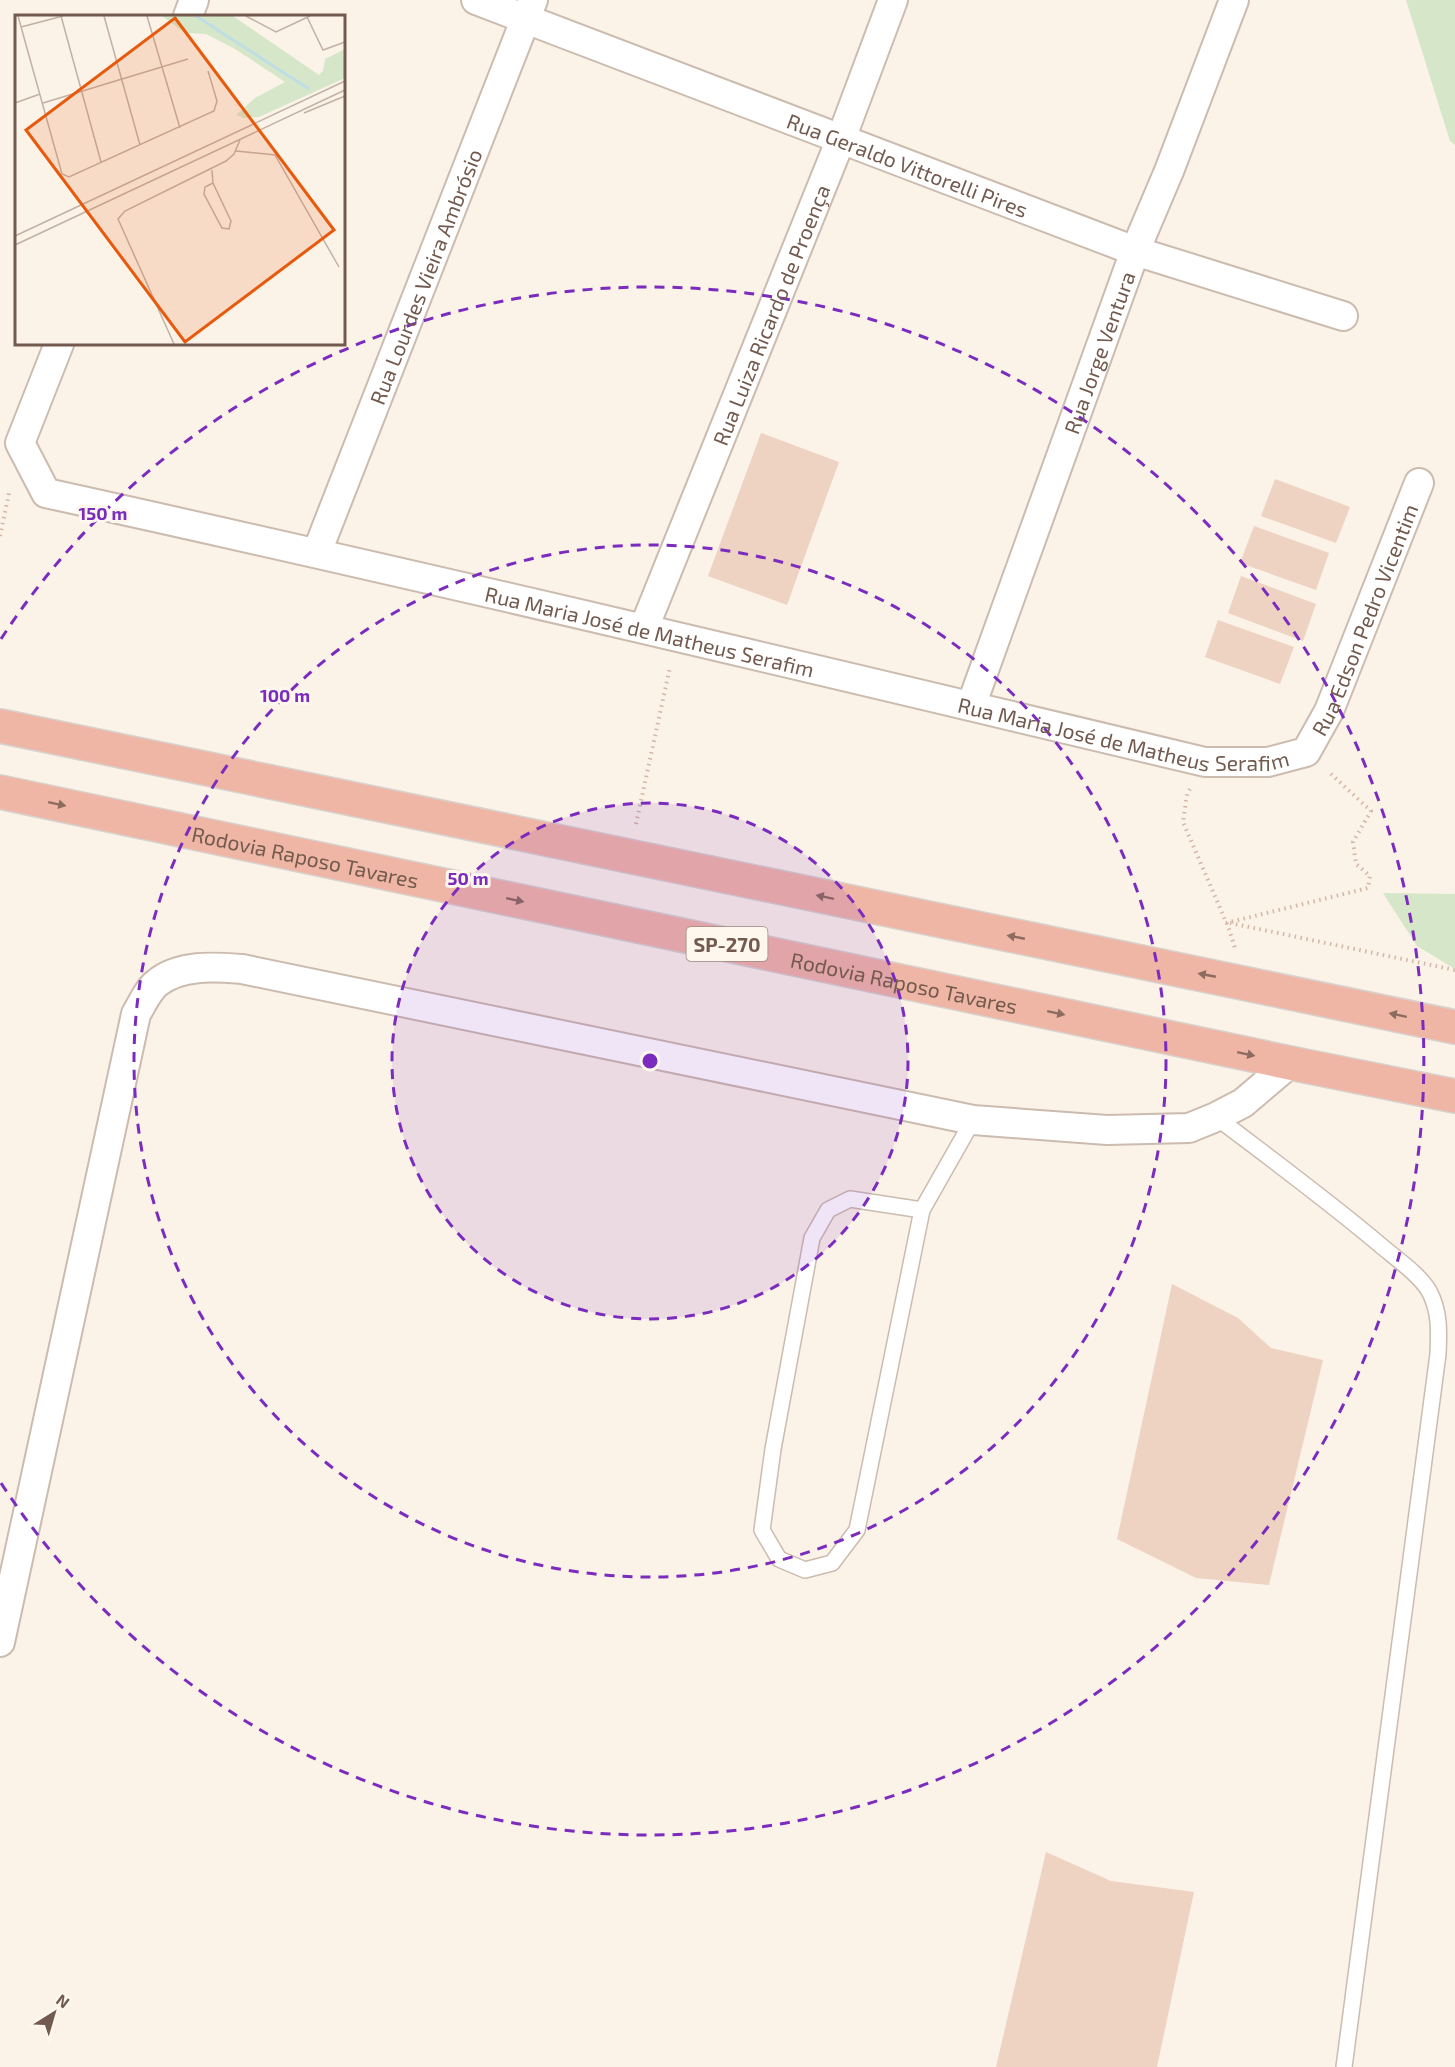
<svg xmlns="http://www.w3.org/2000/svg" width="1455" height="2067" font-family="'Exo 2',sans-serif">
  <rect width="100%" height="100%" fill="#fbf3e8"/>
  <g fill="#d5e7c8">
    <path d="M 1406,0 L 1455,0 L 1455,145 L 1450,141 Z"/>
    <path d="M 1383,893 L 1455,894 L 1455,969 L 1417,946 Z"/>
  </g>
  <g fill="#eed2c2">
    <path d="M 761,433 L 839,462 L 787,605 L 708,576 Z"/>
    <path d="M 1275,479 L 1350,507 L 1336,543 L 1261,516 Z"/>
    <path d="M 1254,526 L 1329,553 L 1316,590 L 1240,563 Z"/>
    <path d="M 1241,576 L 1316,604 L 1303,641 L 1228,613 Z"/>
    <path d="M 1218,620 L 1294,647 L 1280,684 L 1205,657 Z"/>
    <path d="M 1172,1284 L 1238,1318 L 1271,1348 L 1323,1360 L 1269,1585 L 1196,1578 L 1117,1539 Z"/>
    <path d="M 1046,1852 L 1111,1881 L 1194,1892 L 1157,2067 L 996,2067 Z"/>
  </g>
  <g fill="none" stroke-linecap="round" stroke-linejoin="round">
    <defs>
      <g id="lane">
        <path d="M 1216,1117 C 1271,1159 1327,1200 1379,1244 C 1394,1257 1419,1274 1429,1291 C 1440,1311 1439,1332 1438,1354 L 1344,2067"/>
        <path d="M 922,1210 L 850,1199 L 828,1210 L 812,1238 L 773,1449 L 762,1530 L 779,1559 L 805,1570 L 832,1563 L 857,1530 L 922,1210 L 973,1120"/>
      </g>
      <g id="street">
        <path id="s1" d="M 476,0 L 1135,251 L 1343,316"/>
        <path d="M 188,16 L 194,0"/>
        <path id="s2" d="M 59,344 L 20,443 L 46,493 C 433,578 819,670 1205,762 L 1268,762 L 1306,752 L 1329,711 L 1419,483"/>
        <path id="s3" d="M 317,552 L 533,0"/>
        <path id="s4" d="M 644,628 L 841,139 L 893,0"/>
        <path id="s5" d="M 971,706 L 1135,251 L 1169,171 L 1234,0"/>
        <path d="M 0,1642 L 136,1014 C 142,1004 148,990 157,983 C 180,964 215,967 242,969 L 973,1120 L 1107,1130 L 1189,1128 L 1216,1117 L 1243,1103 L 1290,1063"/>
      </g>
      <g id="highway">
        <path d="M 0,726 L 1455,1027"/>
        <path id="s6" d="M 0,792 L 1290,1063 L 1455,1096"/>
      </g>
    </defs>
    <use href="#lane" stroke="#ccbbaf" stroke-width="18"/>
    <use href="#street" stroke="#ccbbaf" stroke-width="32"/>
    <use href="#highway" stroke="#d8d1cd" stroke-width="36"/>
    <g stroke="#d3b6a5" stroke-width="4" stroke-dasharray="1.5 4.5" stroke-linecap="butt">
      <path d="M 0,536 L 9,493"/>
      <path d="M 1190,789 L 1187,794 L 1183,822 L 1229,929 L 1235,948"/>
      <path d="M 636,824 L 670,667"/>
      <path d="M 1226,923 L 1368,888 L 1370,876 L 1356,864 L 1353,842 L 1371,811 L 1330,773"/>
      <path d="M 1230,923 L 1455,970"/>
    </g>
    <use href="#lane" stroke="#fff" stroke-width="15"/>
    <use href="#street" stroke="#fff" stroke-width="28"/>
    <use href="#highway" stroke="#efb6a5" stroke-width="33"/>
  </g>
  <defs><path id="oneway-solid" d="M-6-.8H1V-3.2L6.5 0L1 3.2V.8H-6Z" transform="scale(1.5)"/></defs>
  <g fill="#8c6c5f">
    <use href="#oneway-solid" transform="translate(57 804) rotate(12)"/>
    <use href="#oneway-solid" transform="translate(825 897) rotate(-168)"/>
    <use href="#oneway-solid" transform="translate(515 900) rotate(12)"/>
    <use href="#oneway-solid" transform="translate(1016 937) rotate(-169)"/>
    <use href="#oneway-solid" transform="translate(1207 975) rotate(-169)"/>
    <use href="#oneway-solid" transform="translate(1056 1013) rotate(12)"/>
    <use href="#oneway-solid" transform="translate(1398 1015) rotate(-168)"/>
    <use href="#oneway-solid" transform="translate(1246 1054) rotate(12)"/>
  </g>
  <circle cx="650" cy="1061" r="258" fill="#7b2cbf" fill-opacity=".12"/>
  <g fill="none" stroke="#7b2cbf" stroke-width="3" stroke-dasharray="10 8">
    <circle cx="650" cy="1061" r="258"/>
    <circle cx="650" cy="1061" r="516"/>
    <path d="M1 639A774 774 0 1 1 1 1483"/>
  </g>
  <g text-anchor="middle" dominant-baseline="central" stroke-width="6" stroke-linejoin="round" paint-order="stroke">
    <rect fill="#fdf7ee" stroke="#9c897e" stroke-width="1.5" x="686.5" y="927" width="81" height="34" rx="4.5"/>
    <g font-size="20" font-weight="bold" fill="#735a4e">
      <text x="727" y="944">SP-270</text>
    </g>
    <g font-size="21" fill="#735a4e" stroke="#fdf7ee">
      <text stroke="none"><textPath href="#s1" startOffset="462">Rua Geraldo Vittorelli Pires</textPath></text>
      <text stroke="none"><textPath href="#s3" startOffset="296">Rua Lourdes Vieira Ambrósio</textPath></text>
      <text stroke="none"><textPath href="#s4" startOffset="338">Rua Luiza Ricardo de Proença</textPath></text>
      <text stroke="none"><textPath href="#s5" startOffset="376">Rua Jorge Ventura</textPath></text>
      <text stroke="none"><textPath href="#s2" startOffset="1600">Rua Edson Pedro Vicentim</textPath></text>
      <text stroke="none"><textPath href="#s2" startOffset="782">Rua Maria José de Matheus Serafim</textPath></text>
      <text stroke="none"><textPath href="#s2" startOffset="1268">Rua Maria José de Matheus Serafim</textPath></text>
      <text stroke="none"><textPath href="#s6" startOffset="312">Rodovia Raposo Tavares</textPath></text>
      <text stroke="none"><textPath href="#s6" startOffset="924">Rodovia Raposo Tavares</textPath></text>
    </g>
  </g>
  <g transform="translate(15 15)">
    <rect width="330" height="330" fill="#fbf3e8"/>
    <path d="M 147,1 L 218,1 L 304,60 L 308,56 L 310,44 L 330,34 L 330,63 L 244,102 L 229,103 L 221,100 L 240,83 L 270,67 L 220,34 L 191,19 L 170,18 Z" fill="#d5e7c8"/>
    <path fill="none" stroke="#bedee3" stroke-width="3" d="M 181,1 L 294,74"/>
    <path fill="none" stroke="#c1b1a5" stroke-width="1.5" d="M 3,1 L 47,159 L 54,162 L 199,96 L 202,86 L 193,56M 46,1 L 86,147M 89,1 L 125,130M 132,1 L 165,113M 231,1 L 261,17 L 295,1M 292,2 L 308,35 L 330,27M 6,12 L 48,1M 0,88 L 25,79M 28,88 L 173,44M 289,98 L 330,81M 221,136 L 260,140 L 324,252M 197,155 L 198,168 L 216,206 L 214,214 L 207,213 L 189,179 L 190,172 L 198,168M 0,221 L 330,66M 0,230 L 330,75M 159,329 L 103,204 L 110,196 L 211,146 L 219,139 L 225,125"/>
    <path fill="#e8590c" fill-opacity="0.15" stroke="#e8590c" stroke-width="3" d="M 160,3 L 319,215 L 170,327 L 11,115 Z"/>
    <rect width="330" height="330" fill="none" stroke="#735a4e" stroke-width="3"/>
  </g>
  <circle cx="650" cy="1061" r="9" fill="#7b2cbf" stroke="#fdf7ee" stroke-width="3"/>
  <g font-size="18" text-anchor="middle" font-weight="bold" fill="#7b2cbf" stroke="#fdf7ee" stroke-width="6" stroke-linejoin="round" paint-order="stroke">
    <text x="103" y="520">150 m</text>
    <text x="285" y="702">100 m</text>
    <text x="468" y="885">50 m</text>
  </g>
  <g transform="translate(54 2013) rotate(37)" stroke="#fdf7ee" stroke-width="4.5" paint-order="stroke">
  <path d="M0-4.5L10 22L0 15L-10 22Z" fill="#735a4e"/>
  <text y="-9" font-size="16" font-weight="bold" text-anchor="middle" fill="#735a4e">N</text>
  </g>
</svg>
